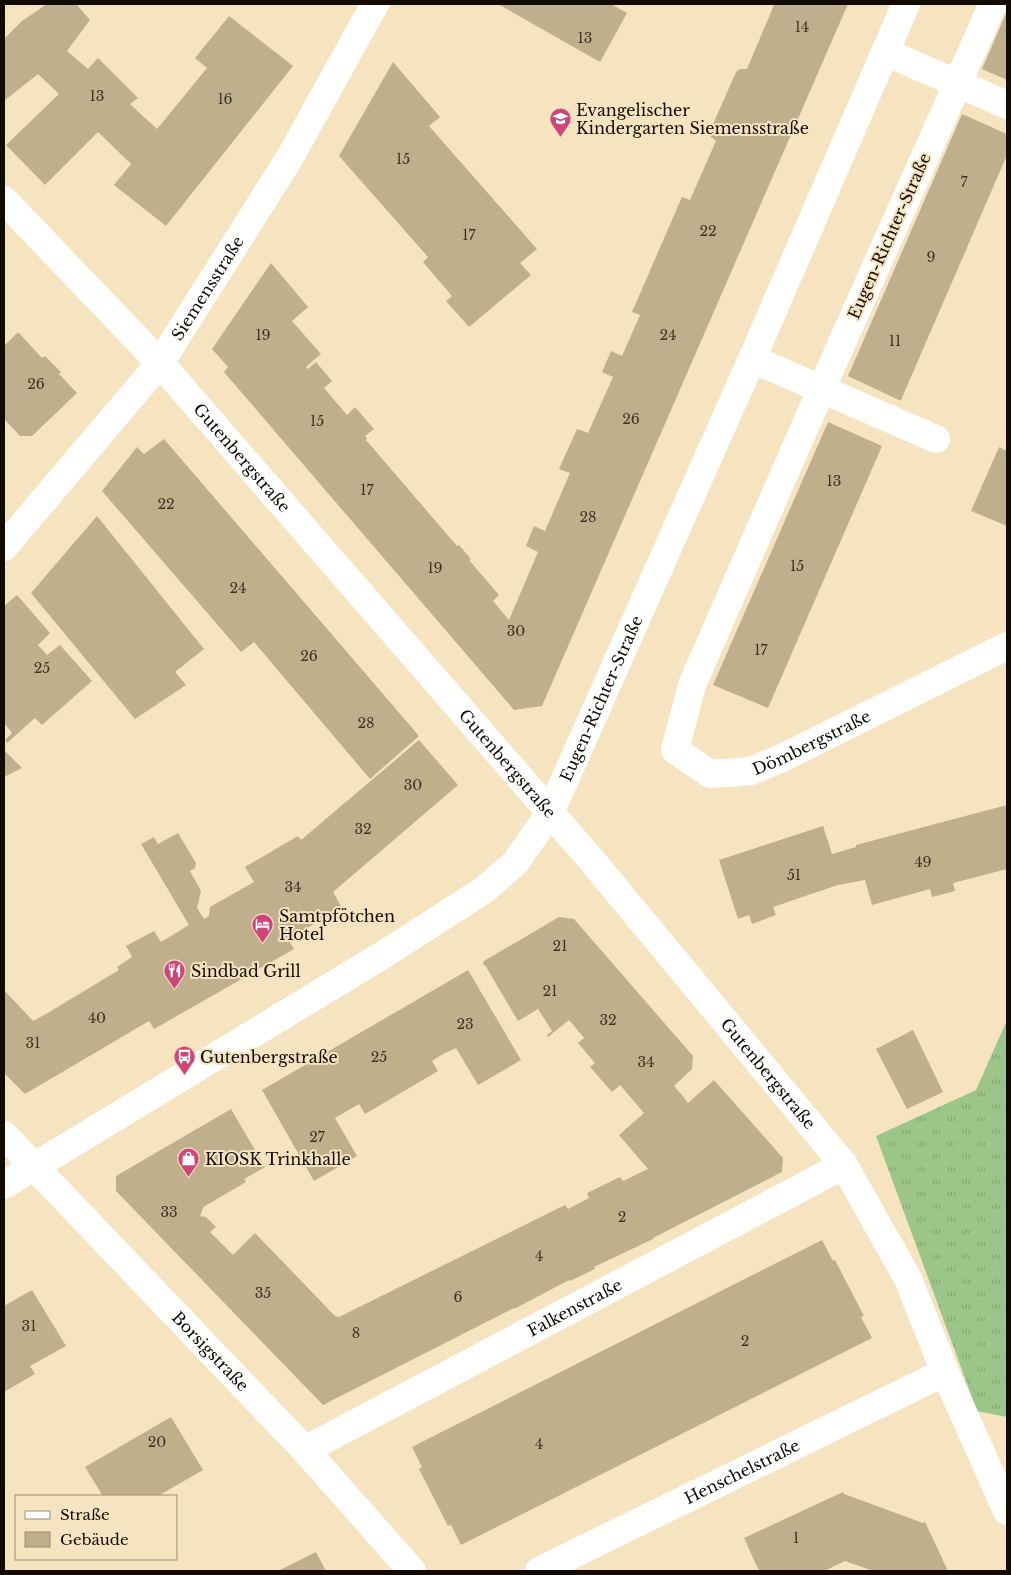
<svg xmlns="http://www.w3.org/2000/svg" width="1011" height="1575" font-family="'Libre Baskerville',serif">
  <defs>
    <pattern id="grass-tufts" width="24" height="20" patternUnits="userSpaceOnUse" patternTransform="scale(1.25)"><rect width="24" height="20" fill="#9cc58a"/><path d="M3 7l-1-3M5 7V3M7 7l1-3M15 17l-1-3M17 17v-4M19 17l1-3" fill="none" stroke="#85a875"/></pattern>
  </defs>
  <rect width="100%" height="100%" fill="#f6e4c1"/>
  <path fill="url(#grass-tufts)" d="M 1007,1020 L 1007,1417 L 977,1411 L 876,1136 L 976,1090 Z"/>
  <g fill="#c0af8d">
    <path d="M 47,4 L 76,4 L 90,20 L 67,51 L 88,69 L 98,58 L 138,98 L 130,104 L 157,129 L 207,68 L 195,58 L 229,16 L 293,66 L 166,226 L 114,185 L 131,164 L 98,132 L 45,185 L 6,145 L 59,94 L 38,74 L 4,101 L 4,39 L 22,21 Z"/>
    <path d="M 498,4 L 611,4 L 627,13 L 600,62 Z"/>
    <path d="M 771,4 L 848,4 L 542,706 L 514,710 L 224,372 L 228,367 L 212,349 L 271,263 L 308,307 L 292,321 L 321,354 L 306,367 L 308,369 L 316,362 L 332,381 L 324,388 L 347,415 L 355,407 L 374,429 L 365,436 L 367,438 L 366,440 L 457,546 L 459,545 L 471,559 L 469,560 L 499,595 L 493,601 L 509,620 L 538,552 L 526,546 L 534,526 L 545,531 L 570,473 L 559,469 L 577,429 L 588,433 L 613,377 L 602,372 L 611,351 L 622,356 L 640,315 L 632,312 L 682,197 L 690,200 L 716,141 L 711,137 L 710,131 L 736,72 L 740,69 L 747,69 L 774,5 Z"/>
    <path d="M 1007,11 L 1007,80 L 982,69 Z"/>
    <path d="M 393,62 L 440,117 L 429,126 L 537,249 L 520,263 L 531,275 L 469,327 L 446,301 L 452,296 L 423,262 L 428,257 L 339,156 Z"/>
    <path d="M 962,114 L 1007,134 L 1007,155 L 901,400 L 899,400 L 848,376 Z"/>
    <path d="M 18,332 L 42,358 L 45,356 L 61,372 L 59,374 L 77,393 L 32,436 L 20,436 L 4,419 L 4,346 Z"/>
    <path d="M 828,422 L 882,446 L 768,708 L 713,685 Z"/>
    <path d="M 164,439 L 419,736 L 370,779 L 254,642 L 241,652 L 102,491 L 137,447 L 144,454 Z"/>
    <path d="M 999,447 L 1007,451 L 1007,526 L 971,511 Z"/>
    <path d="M 97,516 L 204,649 L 175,672 L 186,685 L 135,719 L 31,593 Z"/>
    <path d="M 17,595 L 50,633 L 38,645 L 47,655 L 60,645 L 92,681 L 42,725 L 35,718 L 7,743 L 5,740 L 12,733 L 4,723 L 4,606 Z"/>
    <path d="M 419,740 L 458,785 L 333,892 L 342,908 L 288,939 L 294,949 L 154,1029 L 149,1021 L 25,1094 L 4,1073 L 4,990 L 33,1021 L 46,1014 L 119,970 L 117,967 L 132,957 L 126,946 L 154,931 L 161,942 L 189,925 L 141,844 L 154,837 L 158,844 L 178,833 L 196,863 L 195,868 L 190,871 L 201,891 L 197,908 L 204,919 L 209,916 L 210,907 L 254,882 L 245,867 L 298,836 L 301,840 Z"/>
    <path d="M 4,750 L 22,768 L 4,777 Z"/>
    <path d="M 1007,805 L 1007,869 L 953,883 L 955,891 L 932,897 L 930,889 L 872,905 L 865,880 L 838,885 L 773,907 L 776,915 L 752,924 L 749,915 L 738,919 L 719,860 L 823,826 L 832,854 L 856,847 L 856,845 Z"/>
    <path d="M 559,917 L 574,919 L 693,1056 L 692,1069 L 674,1086 L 682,1095 L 688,1103 L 714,1080 L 783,1158 L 782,1172 L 653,1238 L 653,1239 L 594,1267 L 595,1269 L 570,1281 L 569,1280 L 516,1308 L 514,1308 L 323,1405 L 116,1191 L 116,1176 L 231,1109 L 265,1167 L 244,1179 L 246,1182 L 205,1206 L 203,1208 L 200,1216 L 206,1217 L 216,1227 L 210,1232 L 233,1255 L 255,1233 L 335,1316 L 339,1317 L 565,1205 L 568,1209 L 589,1198 L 587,1193 L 620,1177 L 623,1181 L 648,1169 L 619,1135 L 644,1113 L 620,1085 L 612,1092 L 590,1067 L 595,1063 L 578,1043 L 584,1038 L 569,1020 L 548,1037 L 547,1035 L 552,1031 L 538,1009 L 518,1021 L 485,965 L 484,966 L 483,963 L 484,961 Z"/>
    <path d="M 468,970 L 521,1060 L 478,1085 L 456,1048 L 443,1054 L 432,1061 L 438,1071 L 365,1114 L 359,1104 L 335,1118 L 357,1156 L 314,1181 L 262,1090 Z"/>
    <path d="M 913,1030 L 943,1092 L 907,1109 L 876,1049 Z"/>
    <path d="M 822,1240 L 833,1261 L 835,1260 L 864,1316 L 861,1317 L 872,1338 L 461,1545 L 451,1525 L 448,1526 L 419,1469 L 422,1467 L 412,1447 Z"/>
    <path d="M 32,1290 L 66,1346 L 30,1366 L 35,1374 L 4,1392 L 4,1306 Z"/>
    <path d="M 171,1417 L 203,1470 L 158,1496 L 103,1496 L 85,1467 Z"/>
    <path d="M 843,1492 L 844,1494 L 855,1498 L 923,1523 L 925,1522 L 948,1571 L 873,1571 L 845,1561 L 824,1571 L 759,1571 L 744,1538 Z"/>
    <path d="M 316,1552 L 326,1571 L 278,1571 Z"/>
  </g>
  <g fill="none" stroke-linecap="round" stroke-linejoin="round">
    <g stroke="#fff" stroke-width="28">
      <path id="s1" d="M 993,4 L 821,390 L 692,685 L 675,750 L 710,774 L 751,771 L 782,758 L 1007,646"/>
      <path d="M 885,52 L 1007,105"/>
      <path id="s2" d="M 4,200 L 160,363 L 594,863 L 844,1165 L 908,1279 L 945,1372 L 1007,1511"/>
      <path d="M 752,359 L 936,439"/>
      <path id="s3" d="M 4,547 L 160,363 L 289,159 L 375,4"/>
      <path id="s4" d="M 4,1135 L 305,1450 L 412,1571"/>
      <path id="s5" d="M 4,1185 L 386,953 L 484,890 L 515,863 L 550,813 L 752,359 L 906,4"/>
      <path id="s6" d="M 305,1450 L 844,1165"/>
      <path id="s7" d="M 539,1571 L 945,1372"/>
    </g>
  </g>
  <defs>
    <symbol id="school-pin" viewBox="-11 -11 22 30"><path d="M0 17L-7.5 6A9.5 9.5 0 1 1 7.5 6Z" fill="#d04579" stroke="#f6e4c1"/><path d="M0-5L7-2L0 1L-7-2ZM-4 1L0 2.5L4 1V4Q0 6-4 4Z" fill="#fff"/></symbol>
    <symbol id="hotel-pin" viewBox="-11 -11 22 30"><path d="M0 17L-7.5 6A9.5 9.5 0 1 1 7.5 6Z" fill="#d04579" stroke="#f6e4c1"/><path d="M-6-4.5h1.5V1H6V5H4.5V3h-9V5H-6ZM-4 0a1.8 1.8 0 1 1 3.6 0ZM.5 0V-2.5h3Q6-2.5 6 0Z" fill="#fff"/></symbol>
    <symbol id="restaurant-pin" viewBox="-11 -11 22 30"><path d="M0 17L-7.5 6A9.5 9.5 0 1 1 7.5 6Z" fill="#d04579" stroke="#f6e4c1"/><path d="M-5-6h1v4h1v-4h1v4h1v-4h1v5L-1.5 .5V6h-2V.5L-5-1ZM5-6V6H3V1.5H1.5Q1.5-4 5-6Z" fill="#fff"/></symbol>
    <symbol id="bus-pin" viewBox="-11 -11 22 30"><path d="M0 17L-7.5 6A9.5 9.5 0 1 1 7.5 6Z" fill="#d04579" stroke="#f6e4c1"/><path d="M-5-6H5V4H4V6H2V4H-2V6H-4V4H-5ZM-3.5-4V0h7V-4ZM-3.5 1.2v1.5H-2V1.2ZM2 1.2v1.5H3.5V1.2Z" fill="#fff"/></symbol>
    <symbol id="shop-pin" viewBox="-11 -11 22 30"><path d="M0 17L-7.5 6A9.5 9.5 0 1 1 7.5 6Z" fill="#d04579" stroke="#f6e4c1"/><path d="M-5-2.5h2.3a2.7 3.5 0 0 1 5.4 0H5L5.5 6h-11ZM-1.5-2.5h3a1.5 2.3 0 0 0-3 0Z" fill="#fff"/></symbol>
  </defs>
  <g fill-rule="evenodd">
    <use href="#school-pin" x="548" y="106" width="25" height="34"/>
    <use href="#hotel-pin" x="250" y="912" width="25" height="34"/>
    <use href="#restaurant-pin" x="162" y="958" width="25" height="34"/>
    <use href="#bus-pin" x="172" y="1044" width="25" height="34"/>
    <use href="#shop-pin" x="176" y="1146" width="25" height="34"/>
  </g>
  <g text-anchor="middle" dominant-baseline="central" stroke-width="4" stroke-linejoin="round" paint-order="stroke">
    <g font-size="14" fill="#3d3425">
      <text x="802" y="27">14</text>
      <text x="585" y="38">13</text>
      <text x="97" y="96">13</text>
      <text x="225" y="99">16</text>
      <text x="403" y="159">15</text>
      <text x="964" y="182">7</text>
      <text x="708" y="231">22</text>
      <text x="469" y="235">17</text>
      <text x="931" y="257">9</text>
      <text x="263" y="335">19</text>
      <text x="668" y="335">24</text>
      <text x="895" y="341">11</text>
      <text x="36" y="384">26</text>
      <text x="631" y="419">26</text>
      <text x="317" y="421">15</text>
      <text x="834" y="481">13</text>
      <text x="367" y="490">17</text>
      <text x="166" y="504">22</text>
      <text x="588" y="517">28</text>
      <text x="797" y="566">15</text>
      <text x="435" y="568">19</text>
      <text x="238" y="588">24</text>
      <text x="516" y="631">30</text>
      <text x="761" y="650">17</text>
      <text x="309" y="656">26</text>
      <text x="42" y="668">25</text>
      <text x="366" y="723">28</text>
      <text x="413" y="785">30</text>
      <text x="363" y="829">32</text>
      <text x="923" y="862">49</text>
      <text x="794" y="875">51</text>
      <text x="293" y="887">34</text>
      <text x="560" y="946">21</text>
      <text x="550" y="991">21</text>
      <text x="97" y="1018">40</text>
      <text x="608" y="1020">32</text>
      <text x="465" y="1024">23</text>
      <text x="33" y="1043">31</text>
      <text x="379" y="1057">25</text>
      <text x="646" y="1062">34</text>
      <text x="317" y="1137">27</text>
      <text x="169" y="1212">33</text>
      <text x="622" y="1217">2</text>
      <text x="539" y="1256">4</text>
      <text x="263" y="1293">35</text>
      <text x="458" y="1297">6</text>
      <text x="29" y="1326">31</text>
      <text x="356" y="1333">8</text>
      <text x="745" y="1341">2</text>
      <text x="157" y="1442">20</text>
      <text x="539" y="1444">4</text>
      <text x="796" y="1538">1</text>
    </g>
    <g font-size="16" fill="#110b02" stroke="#f6e4c1" text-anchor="start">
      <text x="576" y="110">Evangelischer<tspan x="576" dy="18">Kindergarten Siemensstraße</tspan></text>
      <text x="279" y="916">Samtpfötchen<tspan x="279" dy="18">Hotel</tspan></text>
      <text x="191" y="971">Sindbad Grill</text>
      <text x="200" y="1057">Gutenbergstraße</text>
      <text x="205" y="1159">KIOSK Trinkhalle</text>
    </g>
    <g font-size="16" fill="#110b02" stroke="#f6e4c1">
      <text transform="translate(889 236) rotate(-66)">Eugen-Richter-Straße</text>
      <text stroke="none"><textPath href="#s3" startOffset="330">Siemensstraße</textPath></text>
      <text stroke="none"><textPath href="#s2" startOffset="351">Gutenbergstraße</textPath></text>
      <text stroke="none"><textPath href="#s5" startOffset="791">Eugen-Richter-Straße</textPath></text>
      <text stroke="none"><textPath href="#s1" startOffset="962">Dömbergstraße</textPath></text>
      <text stroke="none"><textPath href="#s2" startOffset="756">Gutenbergstraße</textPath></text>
      <text stroke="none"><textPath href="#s2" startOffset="1161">Gutenbergstraße</textPath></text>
      <text stroke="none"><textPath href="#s6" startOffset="305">Falkenstraße</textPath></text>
      <text stroke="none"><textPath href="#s4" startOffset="299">Borsigstraße</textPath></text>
      <text stroke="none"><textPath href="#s7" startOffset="226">Henschelstraße</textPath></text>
    </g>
  </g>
  <rect width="1011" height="1575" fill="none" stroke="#110b02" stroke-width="10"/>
  <rect x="15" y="1495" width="162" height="65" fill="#f6e4c1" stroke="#9a8d75"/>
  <rect x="25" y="1511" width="25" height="8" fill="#ffffff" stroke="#9a8d75"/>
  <text x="60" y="1520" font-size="15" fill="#110b02">Straße</text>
  <rect x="25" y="1532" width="25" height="15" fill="#c0af8d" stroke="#9a8d75"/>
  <text x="60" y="1545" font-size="15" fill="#110b02">Gebäude</text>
</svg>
